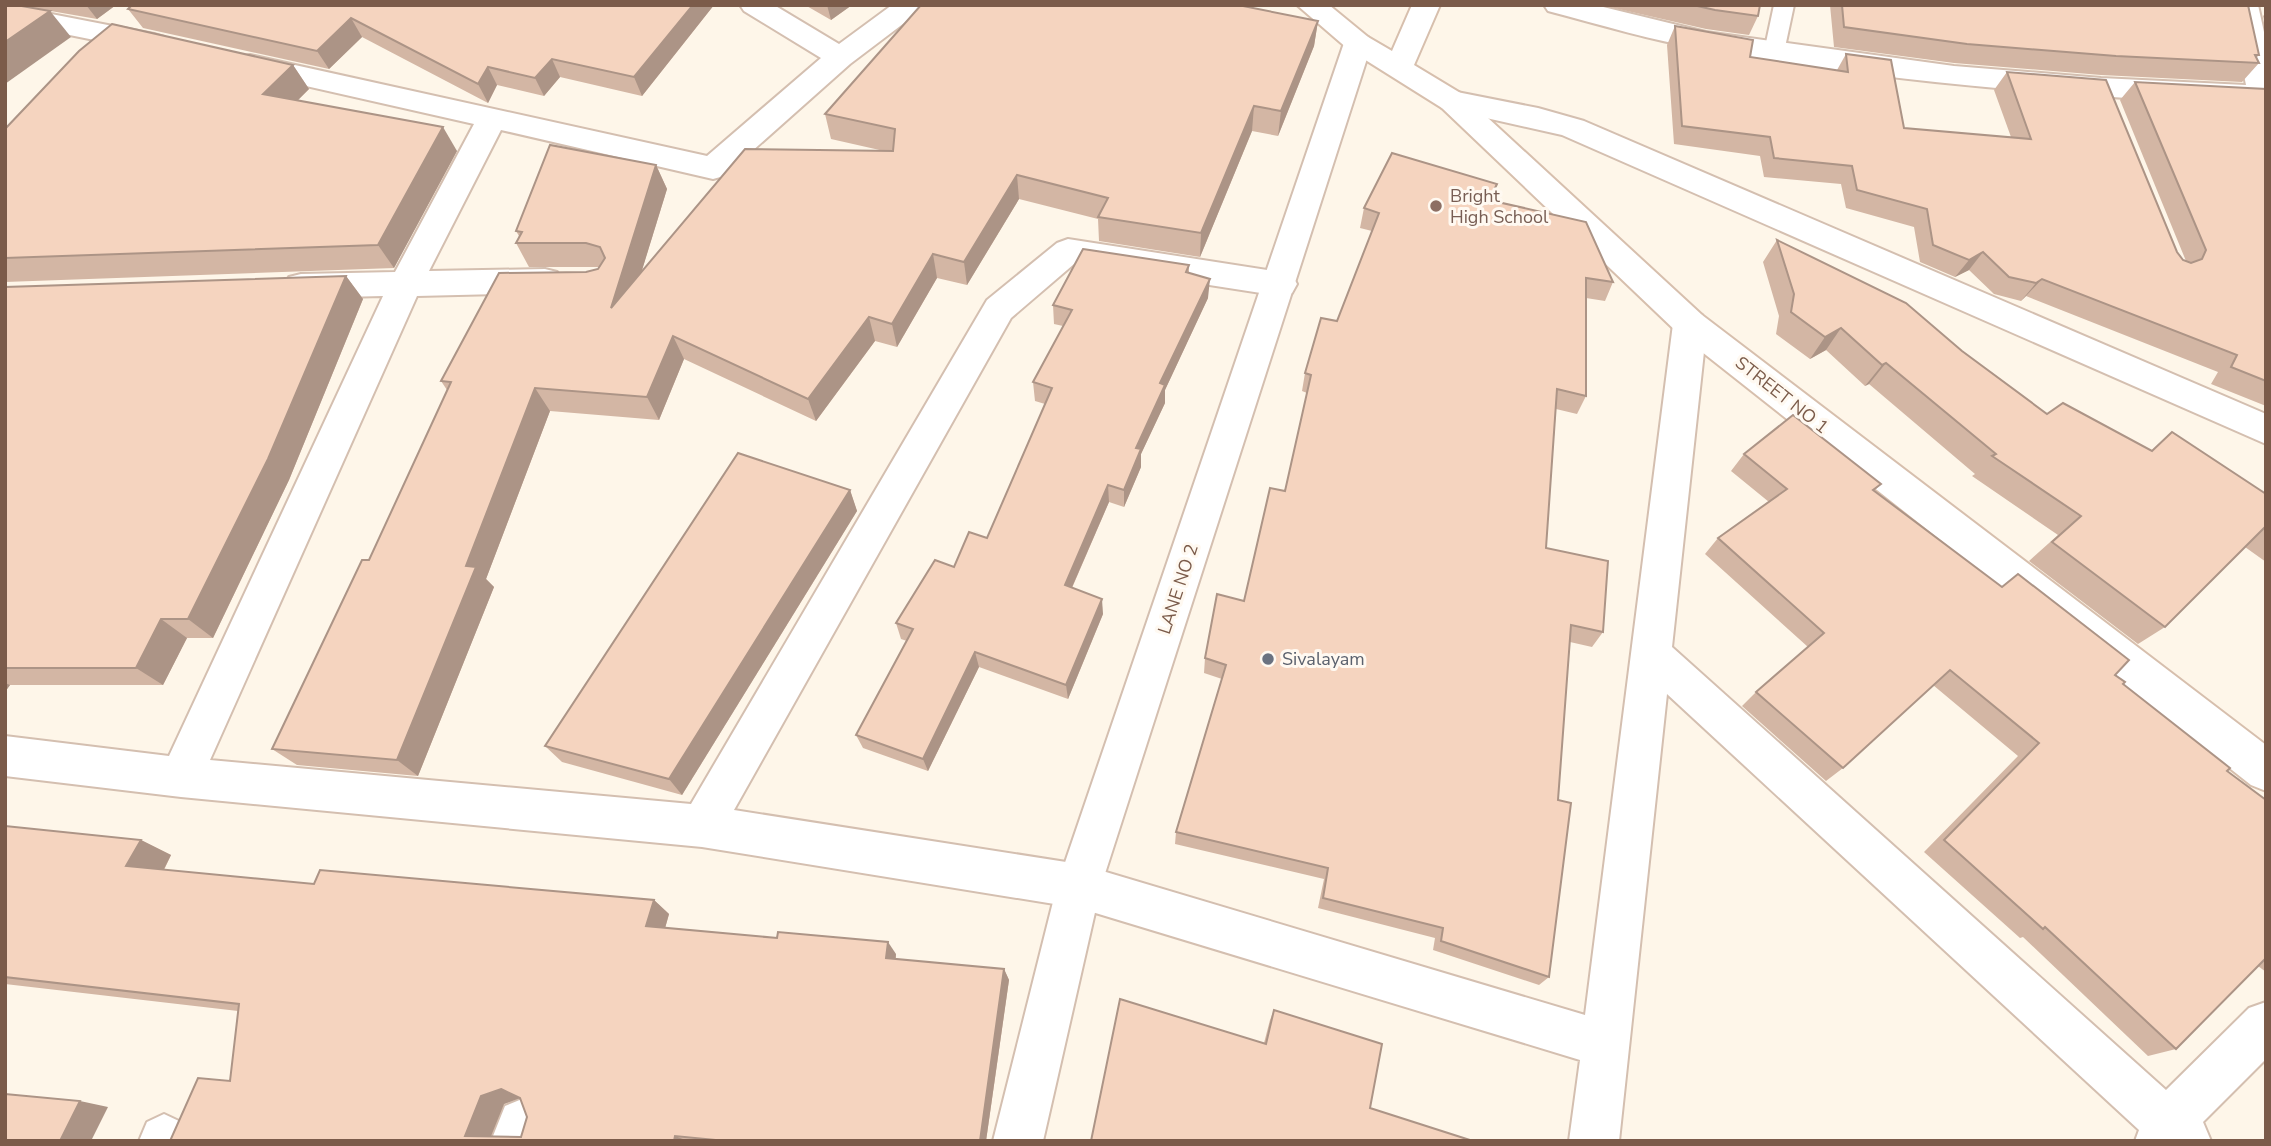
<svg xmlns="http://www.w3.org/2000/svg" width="2271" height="1146" font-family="'Nunito Sans',sans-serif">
  <rect width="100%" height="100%" fill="#fef6e9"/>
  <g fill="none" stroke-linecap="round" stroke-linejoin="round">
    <defs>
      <path id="service" d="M 1774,5 L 1794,5 L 1784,52 L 1781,57 L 1767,57 L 1764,52 Z"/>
      <g id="minor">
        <path d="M 5,5 L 154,34 L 164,37 L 168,43 L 164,49 L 154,52 L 5,22 Z"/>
        <path d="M 740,5 L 774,5 L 839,44 L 892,5 L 924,5 L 920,11 L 850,64 L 724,176 L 713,179 L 501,130 L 429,271 L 545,269 L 557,272 L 562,281 L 557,290 L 545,293 L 417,296 L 210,760 L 691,804 L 987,300 L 1057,243 L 1068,239 L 1280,272 L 1292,275 L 1297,284 L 1292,293 L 1280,296 L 1074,264 L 1011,318 L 734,810 L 1079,864 L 1585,1015 L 1673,324 L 1678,315 L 1690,311 L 1702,315 L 1707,324 L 1672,647 L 2166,1090 L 2249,1008 L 2266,1002 L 2266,1059 L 2203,1122 L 2211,1141 L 2135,1141 L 2139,1130 L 1667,694 L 1619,1141 L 1569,1141 L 1580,1060 L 1079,908 L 702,847 L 181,797 L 5,776 L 5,736 L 169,756 L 383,296 L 301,298 L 289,295 L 284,286 L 289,277 L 301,274 L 395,272 L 474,124 L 240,71 L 236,64 L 240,57 L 250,55 L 707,156 L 821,58 L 744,11 Z"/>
        <path d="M 2230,5 L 2258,5 L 2266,41 L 2266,104 L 2253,102 L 2248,95 Z"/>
        <path d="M 1452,91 L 1538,108 L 1584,121 L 2266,414 L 2266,444 L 1562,135 L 1442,108 L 1437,101 L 1442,94 Z"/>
        <path d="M 522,1099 L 539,1106 L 546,1123 L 541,1141 L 491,1141 L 505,1106 Z"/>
        <path d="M 164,1114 L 181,1122 L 188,1141 L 139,1141 L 147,1122 Z"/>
      </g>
      <g id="tertiary">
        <path d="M 1544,5 L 1595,5 L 1706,32 L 1954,66 L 2101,78 L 2266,86 L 2266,106 C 2079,97 1892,83 1708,50 C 1654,41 1601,25 1548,11 Z"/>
        <path d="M 1358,34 L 1368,37 L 1372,43 L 1101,886 L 1043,1141 L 993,1141 L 1057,886 L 1344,43 L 1348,37 Z"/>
      </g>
      <path id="secondary" d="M 1297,5 L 1329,5 L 1368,37 L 1392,51 L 1412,5 L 1440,5 L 1414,65 L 1462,94 L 1702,315 L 2266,745 L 2266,791 L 2251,785 L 1678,333 L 1442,108 L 1348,49 Z"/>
    </defs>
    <use href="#service" stroke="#d4bfb0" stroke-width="4"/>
    <use href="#minor" stroke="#d4bfb0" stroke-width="4"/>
    <use href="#tertiary" stroke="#d4bfb0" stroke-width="4"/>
    <use href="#secondary" stroke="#d7bfad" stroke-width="4"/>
    <use href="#service" fill="#fff" fill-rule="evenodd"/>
    <use href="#minor" fill="#fff" fill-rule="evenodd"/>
    <use href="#tertiary" fill="#fff" fill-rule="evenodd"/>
    <use href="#secondary" fill="#fff" fill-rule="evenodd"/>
  </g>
  <g fill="#d3b6a4" fill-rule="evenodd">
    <path d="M 16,5 L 116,5 L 97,19 Z"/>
    <path d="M 714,5 L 642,96 L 560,77 L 544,96 L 497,85 L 488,103 L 362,37 L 329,69 L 143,28 L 128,9 Z"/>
    <path d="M 805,5 L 852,5 L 831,20 Z"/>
    <path d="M 1601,5 L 1760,5 L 1758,16 L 1749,35 L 1706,29 Z"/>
    <path d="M 1830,5 L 2248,5 L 2259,55 L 2256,58 L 2259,63 L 2242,82 L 2101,75 L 1954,63 L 1834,47 Z"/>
    <path d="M 2266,13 L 2266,28 L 2263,16 Z"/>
    <path d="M 1318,21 L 1314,46 L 1278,136 L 1252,131 L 1200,257 L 1099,241 L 1098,219 L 1019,199 L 967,285 L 937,278 L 897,347 L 875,341 L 816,421 L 684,359 L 659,420 L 550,411 L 486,579 L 494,587 L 418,776 L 297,765 L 272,749 L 369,560 L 447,390 L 441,381 L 586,272 L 598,269 L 600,267 L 529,267 L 516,243 L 519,236 L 516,231 L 656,165 L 667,189 L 641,273 L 884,151 L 831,139 L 825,114 Z"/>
    <path d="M 1675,26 L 1750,57 L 1837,70 L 1846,54 L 1904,128 L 2011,137 L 1994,90 L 2007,72 L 2177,252 L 2183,260 L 2186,261 L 2120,100 L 2135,82 L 2266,89 L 2266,406 L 2211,384 L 2218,372 L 2026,296 L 2021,301 L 1994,294 L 1969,270 L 1955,277 L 1920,262 L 1914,227 L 1846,208 L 1841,184 L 1764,177 L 1760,156 L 1674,144 L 1667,45 Z"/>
    <path d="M 293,65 L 309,89 L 298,100 L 457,151 L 394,268 L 5,282 L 5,129 Z"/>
    <path d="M 1491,201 L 1613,282 L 1605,301 L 1586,298 L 1586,396 L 1577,414 L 1556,409 L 1546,548 L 1603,632 L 1592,647 L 1570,642 L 1558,800 L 1549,977 L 1539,985 L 1433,950 L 1435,938 L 1318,908 L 1324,879 L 1175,844 L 1176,832 L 1222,679 L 1204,673 L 1205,658 L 1244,601 L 1285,491 L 1307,393 L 1302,391 L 1305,373 L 1337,321 L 1372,231 L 1360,228 L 1364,208 Z"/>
    <path d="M 1777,240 L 1962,351 L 2047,414 L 2151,451 L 2172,432 L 2266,494 L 2266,562 L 2245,547 L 2165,627 L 2138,644 L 2029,561 L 2058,535 L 1972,476 L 1975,474 L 1869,384 L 1865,386 L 1826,350 L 1810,359 L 1776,334 L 1779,316 L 1763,262 Z"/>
    <path d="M 1189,265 L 1189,273 L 1208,298 L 1165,390 L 1165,403 L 1141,454 L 1141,467 L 1124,507 L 1109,502 L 1072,588 L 1103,614 L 1068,699 L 979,667 L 928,771 L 863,748 L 856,735 L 907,641 L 901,639 L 896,623 L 954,567 L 987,538 L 1045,404 L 1035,401 L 1033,382 L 1063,326 L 1054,324 L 1053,305 Z"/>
    <path d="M 346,276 L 363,299 L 289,480 L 213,638 L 187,638 L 163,685 L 10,685 L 5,692 L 5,287 Z"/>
    <path d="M 1744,454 L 1881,484 L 1874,491 L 2002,587 L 2018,574 L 2115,675 L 2123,684 L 2227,771 L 2266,800 L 2266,972 L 2258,966 L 2176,1049 L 2148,1056 L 2023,937 L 2020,938 L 1924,852 L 2018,756 L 1933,685 L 1843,768 L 1826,781 L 1742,706 L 1756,692 L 1808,647 L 1705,554 L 1718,538 L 1769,502 L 1731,471 Z"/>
    <path d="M 850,490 L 857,511 L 682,795 L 562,762 L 545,746 Z"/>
    <path d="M 5,826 L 141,840 L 171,855 L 164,870 L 314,884 L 654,900 L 669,914 L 665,928 L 896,954 L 896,959 L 1004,969 L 1009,980 L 986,1141 L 170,1141 L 230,1081 L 238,1011 L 5,984 ZM 520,1098 L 527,1117 L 521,1137 L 491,1137 L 504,1104 Z"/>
    <path d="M 1274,1010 L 1370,1108 L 1091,1141 L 1264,1043 L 1270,1020 Z"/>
  </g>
  <g fill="#ac9486">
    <path d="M 86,5 L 116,5 L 97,19 Z"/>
    <path d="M 693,5 L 714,5 L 642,96 L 634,77 Z"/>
    <path d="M 827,5 L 852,5 L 831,20 Z"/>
    <path d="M 50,11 L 71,37 L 5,84 L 5,42 Z"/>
    <path d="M 351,18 L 362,37 L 329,69 L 317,51 Z"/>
    <path d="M 1318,21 L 1314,46 L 1278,136 L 1281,111 Z"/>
    <path d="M 552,59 L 560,77 L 544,96 L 535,78 Z"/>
    <path d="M 293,65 L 309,89 L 280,118 L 263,94 Z"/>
    <path d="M 488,67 L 497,85 L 488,103 L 478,84 Z"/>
    <path d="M 1254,106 L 1252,131 L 1200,257 L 1201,233 Z"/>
    <path d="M 443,127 L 457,151 L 394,268 L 378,245 Z"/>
    <path d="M 656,165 L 667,189 L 623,332 L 611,308 Z"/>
    <path d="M 1017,175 L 1019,199 L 967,285 L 964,262 Z"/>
    <path d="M 1983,252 L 1969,270 L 1955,277 L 1969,260 Z"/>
    <path d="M 933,254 L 937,278 L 897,347 L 892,324 Z"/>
    <path d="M 346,276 L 363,299 L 289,480 L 213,638 L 188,619 Z"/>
    <path d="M 1210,279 L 1208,298 L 1165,390 L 1165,403 L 1141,454 L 1141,467 L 1124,507 L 1124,490 L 1136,448 L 1160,383 Z"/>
    <path d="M 2042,279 L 2026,296 L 2021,301 L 2036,283 Z"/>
    <path d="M 869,317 L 875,341 L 816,421 L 808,399 Z"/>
    <path d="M 1841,328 L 1826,350 L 1810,359 L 1825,337 Z"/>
    <path d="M 673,336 L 684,359 L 659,420 L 647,397 Z"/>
    <path d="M 1886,363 L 1869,384 L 1865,386 L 1882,365 Z"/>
    <path d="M 535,388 L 550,411 L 486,579 L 494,587 L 418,776 L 397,760 L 466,566 Z"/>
    <path d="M 1108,485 L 1109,502 L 1066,601 L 1065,585 Z"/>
    <path d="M 850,490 L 857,511 L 682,795 L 669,779 Z"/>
    <path d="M 1102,599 L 1103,614 L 1068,699 L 1066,685 Z"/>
    <path d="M 161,619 L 187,638 L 163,685 L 136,668 Z"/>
    <path d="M 975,652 L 979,667 L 928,771 L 923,759 Z"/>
    <path d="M 5,683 L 10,685 L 5,692 Z"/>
    <path d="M 141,840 L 171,855 L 158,881 L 126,866 Z"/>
    <path d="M 654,900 L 669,914 L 662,939 L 646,926 Z"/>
    <path d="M 888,942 L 896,954 L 894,969 L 886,958 Z"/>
    <path d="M 1004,969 L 1009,980 L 986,1141 L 980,1141 Z"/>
    <path d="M 501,1089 L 523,1097 L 504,1104 L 489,1141 L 465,1136 L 481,1096 Z"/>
    <path d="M 80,1101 L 108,1107 L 91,1141 L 60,1141 Z"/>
    <path d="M 675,1136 L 688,1141 L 674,1141 Z"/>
  </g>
  <g fill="#f5d4bf" stroke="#ac9486" stroke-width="2" fill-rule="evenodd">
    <path d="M 5,5 L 16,5 L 50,11 L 5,42 Z"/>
    <path d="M 132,5 L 693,5 L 634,77 L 552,59 L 535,78 L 488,67 L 478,84 L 351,18 L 317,51 L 128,9 Z"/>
    <path d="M 921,5 L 1238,5 L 1318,21 L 1281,111 L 1254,106 L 1201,233 L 1098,217 L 1108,198 L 1017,175 L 964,262 L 933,254 L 892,324 L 869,317 L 808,399 L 673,336 L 647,397 L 535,388 L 466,566 L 476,567 L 397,760 L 272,749 L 362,560 L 369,560 L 451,382 L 441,381 L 499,273 L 586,272 L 598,269 L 605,258 L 600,247 L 586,243 L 516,243 L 522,232 L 516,231 L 550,145 L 656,165 L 611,308 L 745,149 L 893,151 L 895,129 L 825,114 Z"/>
    <path d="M 1693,5 L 1760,5 L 1758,16 L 1715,10 Z"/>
    <path d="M 1842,5 L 2248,5 L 2259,55 L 2255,55 L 2259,63 L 2116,56 L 1967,44 L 1844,27 Z"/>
    <path d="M 112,24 L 293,65 L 263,94 L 443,127 L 378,245 L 5,258 L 5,129 L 79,51 Z"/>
    <path d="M 1675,26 L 1753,40 L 1750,57 L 1848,72 L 1846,54 L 1891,60 L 1904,128 L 2031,139 L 2007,72 L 2106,80 L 2177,252 L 2183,260 L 2191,263 L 2202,259 L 2206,250 L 2135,82 L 2266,89 L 2266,381 L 2231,367 L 2237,355 L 2042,279 L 2036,283 L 2009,277 L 1983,252 L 1969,260 L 1933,245 L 1927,209 L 1857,190 L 1852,166 L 1774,158 L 1770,137 L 1682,126 Z"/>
    <path d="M 1392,153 L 1497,184 L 1489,200 L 1586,222 L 1613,282 L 1586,278 L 1586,396 L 1557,389 L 1546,548 L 1608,561 L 1603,632 L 1571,625 L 1558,800 L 1571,803 L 1549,977 L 1441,941 L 1443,928 L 1323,898 L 1328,868 L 1176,832 L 1226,665 L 1205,658 L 1217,594 L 1244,601 L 1270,488 L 1285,491 L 1311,375 L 1305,373 L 1321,318 L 1337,321 L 1379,213 L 1364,208 Z"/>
    <path d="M 1777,240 L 1906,303 L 1962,351 L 2047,414 L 2063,403 L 2152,451 L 2172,432 L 2266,494 L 2266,526 L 2165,627 L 2052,542 L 2081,516 L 1992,456 L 1996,454 L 1886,363 L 1882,365 L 1841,328 L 1825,337 L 1791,312 L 1794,294 Z"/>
    <path d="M 1083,249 L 1189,265 L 1186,272 L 1210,279 L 1160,383 L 1165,385 L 1136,448 L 1141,449 L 1124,490 L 1108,485 L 1065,585 L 1102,599 L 1066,685 L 975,652 L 923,759 L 856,735 L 913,629 L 896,623 L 935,560 L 954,567 L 969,532 L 987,538 L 1052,388 L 1033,382 L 1072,310 L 1053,305 Z"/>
    <path d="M 346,276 L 268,459 L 188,619 L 161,619 L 136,668 L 5,668 L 5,287 Z"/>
    <path d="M 1793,415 L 1881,484 L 1873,490 L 2002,587 L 2018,574 L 2129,660 L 2115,675 L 2125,682 L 2123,684 L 2230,768 L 2227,771 L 2266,800 L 2266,958 L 2176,1049 L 2045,927 L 2043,929 L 1944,840 L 2039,743 L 1950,670 L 1843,768 L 1756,692 L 1824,633 L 1718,538 L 1787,489 L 1744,454 Z"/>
    <path d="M 738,453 L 850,490 L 669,779 L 545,746 Z"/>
    <path d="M 5,826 L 141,840 L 126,866 L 314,884 L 320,870 L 654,900 L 646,926 L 777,938 L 778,932 L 888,942 L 886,958 L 1004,969 L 980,1141 L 726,1141 L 675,1136 L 674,1141 L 170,1141 L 198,1078 L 230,1081 L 239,1004 L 5,977 ZM 501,1089 L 520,1098 L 527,1117 L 521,1137 L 465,1136 L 481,1096 Z"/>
    <path d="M 1120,999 L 1266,1044 L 1274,1010 L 1382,1044 L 1370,1108 L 1473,1141 L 1091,1141 Z"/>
    <path d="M 5,1094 L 80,1101 L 60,1141 L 5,1141 Z"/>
  </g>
  <circle fill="#8d6e63" stroke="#fff9f1" stroke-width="2.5" cx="1436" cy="206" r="7"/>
  <circle fill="#6b7280" stroke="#fff9f1" stroke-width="2.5" cx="1268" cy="659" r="7"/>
  <g text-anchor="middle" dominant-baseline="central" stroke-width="6" stroke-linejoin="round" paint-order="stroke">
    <g font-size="18" fill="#785e54" stroke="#fff9f1" text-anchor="start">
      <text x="1450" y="196">Bright<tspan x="1450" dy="21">High School</tspan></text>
    </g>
    <g font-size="18" fill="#7b5b4a" stroke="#fff9f1">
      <text transform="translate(1782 395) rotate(38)">STREET NO 1</text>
      <text transform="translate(1178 589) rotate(-72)">LANE NO 2</text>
    </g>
    <g font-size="18" fill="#5b616d" stroke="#fff9f1" text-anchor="start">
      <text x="1282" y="659">Sivalayam</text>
    </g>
  </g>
  <rect width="2271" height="1146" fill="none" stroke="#7b5b4a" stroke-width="14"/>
</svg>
